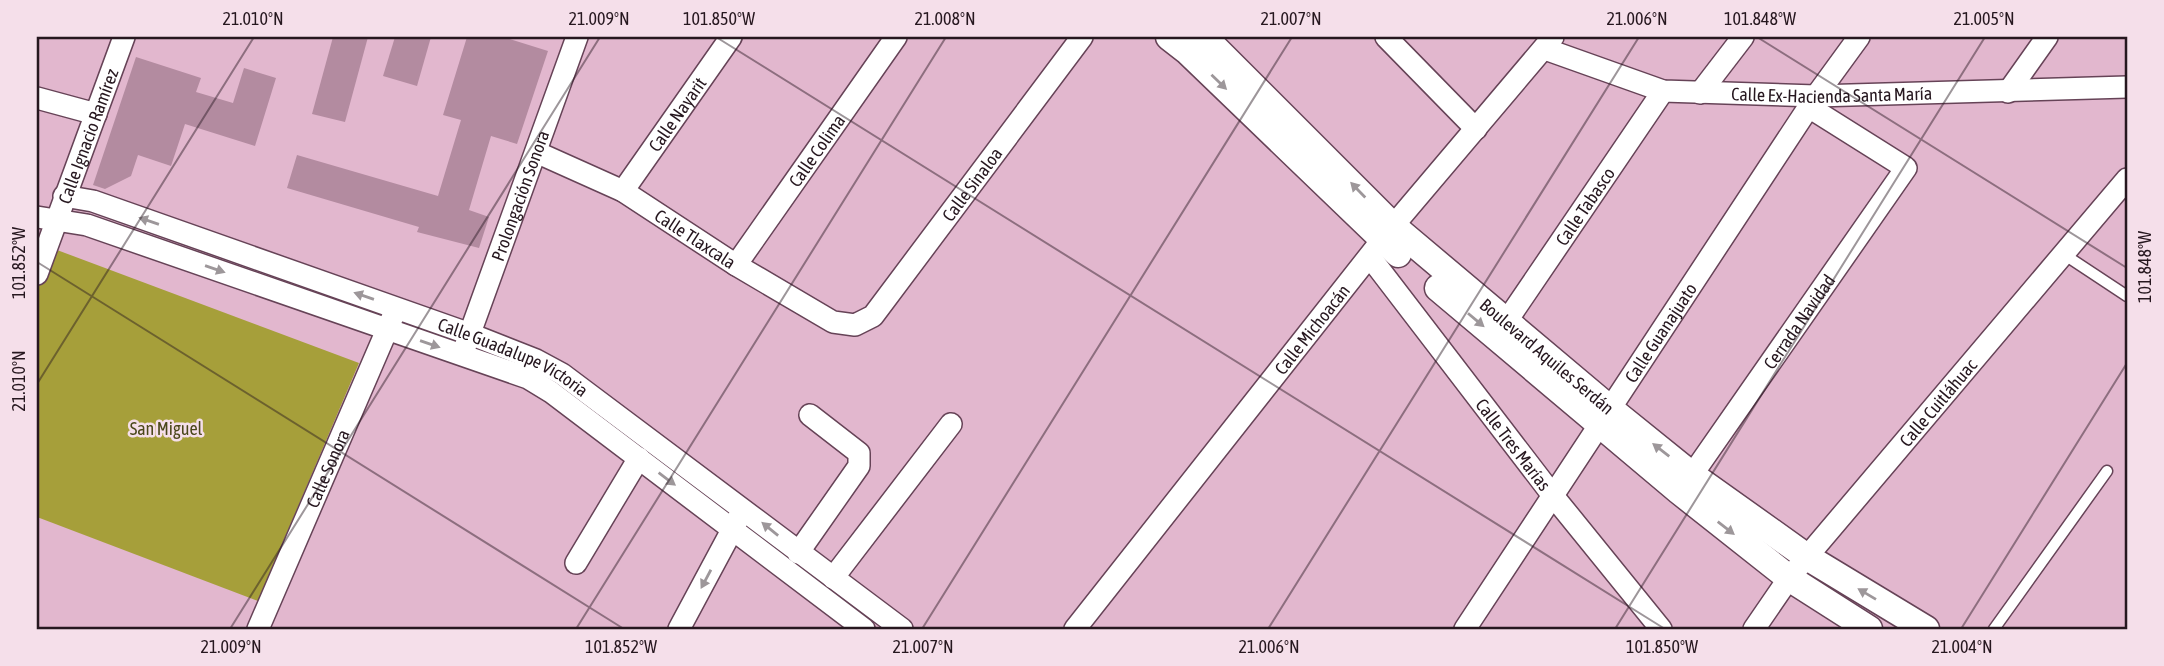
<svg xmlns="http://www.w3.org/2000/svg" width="2164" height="666" font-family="'Asap Condensed',sans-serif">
  <rect width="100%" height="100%" fill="#e2b7ce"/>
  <path fill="#a69f3a" d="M 49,247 L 359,363 L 258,601 L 37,517 L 37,283 Z"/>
  <g fill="#b38ba0">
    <path d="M 333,37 L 368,37 L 345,122 L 312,114 Z"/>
    <path d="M 395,37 L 431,37 L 417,86 L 383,76 Z"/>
    <path d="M 467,37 L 503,37 L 548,51 L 517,144 L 491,136 L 469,210 L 489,217 L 479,248 L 417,232 L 419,227 L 287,188 L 297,155 L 438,196 L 461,120 L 443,115 Z"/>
    <path d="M 136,57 L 201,78 L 196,92 L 233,103 L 244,68 L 276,78 L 255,146 L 185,124 L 171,166 L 138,155 L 131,176 L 105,189 L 93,185 Z"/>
  </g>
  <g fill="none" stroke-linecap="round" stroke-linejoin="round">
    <defs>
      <g id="service">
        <path d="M 2062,253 L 2127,296"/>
        <path d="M 1994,629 L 2107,471"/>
      </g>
      <g id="minor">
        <path d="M 1386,37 L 1476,129"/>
        <path id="s1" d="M 1545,49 L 1663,91 L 1816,96 L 2127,87"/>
        <path d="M 2008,92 L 2047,37"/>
        <path d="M 1700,93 L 1743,37"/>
        <path d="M 37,98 L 96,114"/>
        <path id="s2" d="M 536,152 L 623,191 L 736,265 L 833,322 L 855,325 L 873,316 L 1082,37"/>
        <path id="s3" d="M 623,191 L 731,37"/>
        <path id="s4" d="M 64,196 L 93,201 L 470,334 L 536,360 L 562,374 L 902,629"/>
        <path d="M 37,217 L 87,225 L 528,378 L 551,392 L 864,629"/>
        <path id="s5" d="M 1370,257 L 1554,497 L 1661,629"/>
        <path id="s6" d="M 736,265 L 896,37"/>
        <path id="s7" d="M 37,274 L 124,37"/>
        <path id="s8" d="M 1506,322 L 1663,91"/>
        <path id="s9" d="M 465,347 L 577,37"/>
        <path id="s10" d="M 1692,475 L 1906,168 L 1809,107"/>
        <path d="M 798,553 L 859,466 L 859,453 L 810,415"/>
        <path d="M 576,563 L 639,458"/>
        <path d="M 833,578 L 951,424"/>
        <path id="s11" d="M 258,629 L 393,316"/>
        <path d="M 679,629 L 739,517"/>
        <path id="s12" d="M 1075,629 L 1393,226 L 1553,37"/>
        <path id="s13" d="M 1465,629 L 1816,96 L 1859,37"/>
        <path id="s14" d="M 1754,629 L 1789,578 L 2127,179"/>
      </g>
      <g id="tertiary">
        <path d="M 1169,37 L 1187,51 L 1398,254"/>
        <path id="s15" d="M 1204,37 L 1393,226 L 1609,408 L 1692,475 L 1807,557 L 1926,629"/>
        <path d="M 1438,288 L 1679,491 L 1789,578 L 1869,629"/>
      </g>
    </defs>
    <use href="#service" stroke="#664357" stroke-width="13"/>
    <use href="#minor" stroke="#664357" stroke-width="24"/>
    <use href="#tertiary" stroke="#664357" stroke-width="29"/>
    <use href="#service" stroke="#fff" stroke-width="10"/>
    <use href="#minor" stroke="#fff" stroke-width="21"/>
    <use href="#tertiary" stroke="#fff" stroke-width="26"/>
  </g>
  <defs><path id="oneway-solid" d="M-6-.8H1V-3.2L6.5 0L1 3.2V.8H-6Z" transform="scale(1.75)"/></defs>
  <g fill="#9d979a">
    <use href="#oneway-solid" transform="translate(1219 82) rotate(44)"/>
    <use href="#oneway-solid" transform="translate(1358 190) rotate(-134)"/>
    <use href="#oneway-solid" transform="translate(149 221) rotate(-161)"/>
    <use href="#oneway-solid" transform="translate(215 269) rotate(19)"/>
    <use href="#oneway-solid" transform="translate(364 296) rotate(-161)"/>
    <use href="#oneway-solid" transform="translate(1476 320) rotate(40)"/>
    <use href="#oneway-solid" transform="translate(430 344) rotate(19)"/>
    <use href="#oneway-solid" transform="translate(1661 450) rotate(-142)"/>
    <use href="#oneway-solid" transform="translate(667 479) rotate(37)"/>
    <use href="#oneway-solid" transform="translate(1726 528) rotate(38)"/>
    <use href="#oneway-solid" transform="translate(770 529) rotate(-141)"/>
    <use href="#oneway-solid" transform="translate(706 579) rotate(118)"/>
    <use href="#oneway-solid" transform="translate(1867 594) rotate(-149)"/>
  </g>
  <path fill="none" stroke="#26171f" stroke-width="2" stroke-opacity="0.45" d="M 716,37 L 1665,629M 1757,37 L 2127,268M 37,262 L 624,629M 37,384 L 254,37M 230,629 L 600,37M 576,629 L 946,37M 922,629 L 1292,37M 1268,629 L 1639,37M 1615,629 L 1985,37M 1961,629 L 2127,363"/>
  <g text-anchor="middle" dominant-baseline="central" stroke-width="5" stroke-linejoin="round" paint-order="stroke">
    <g font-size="18" fill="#26171f" stroke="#f5dfea">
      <text stroke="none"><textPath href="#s1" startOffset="294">Calle Ex-Hacienda Santa María</textPath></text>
      <text stroke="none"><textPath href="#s3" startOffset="94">Calle Nayarit</textPath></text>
      <text stroke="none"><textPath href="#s7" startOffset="147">Calle Ignacio Ramírez</textPath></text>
      <text stroke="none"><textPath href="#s6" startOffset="140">Calle Colima</textPath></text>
      <text stroke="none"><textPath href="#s2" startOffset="550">Calle Sinaloa</textPath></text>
      <text stroke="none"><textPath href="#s9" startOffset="161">Prolongación Sonora</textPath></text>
      <text stroke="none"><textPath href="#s8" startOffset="140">Calle Tabasco</textPath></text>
      <text stroke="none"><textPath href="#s2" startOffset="182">Calle Tlaxcala</textPath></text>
      <text stroke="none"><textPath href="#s10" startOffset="187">Cerrada Navidad</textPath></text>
      <text stroke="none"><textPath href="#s12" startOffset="382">Calle Michoacán</textPath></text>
      <text stroke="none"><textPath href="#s13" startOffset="355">Calle Guanajuato</textPath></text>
      <text stroke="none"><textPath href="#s15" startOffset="469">Boulevard Aquiles Serdán</textPath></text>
      <text stroke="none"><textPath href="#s4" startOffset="478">Calle Guadalupe Victoria</textPath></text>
      <text stroke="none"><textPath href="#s14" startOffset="292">Calle Cuitláhuac</textPath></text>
      <text stroke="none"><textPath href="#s5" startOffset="236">Calle Tres Marías</textPath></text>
      <text stroke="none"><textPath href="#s11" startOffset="175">Calle Sonora</textPath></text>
    </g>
    <g font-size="18" fill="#4a471a" stroke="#f5dfea">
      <text x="166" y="428">San Miguel</text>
    </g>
  </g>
  <rect width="2164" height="666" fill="none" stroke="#f5dfea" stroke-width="77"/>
  <rect x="38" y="38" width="2088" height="590" fill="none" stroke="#26171f" stroke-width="2.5"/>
  <g font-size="18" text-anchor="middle" fill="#26171f">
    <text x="253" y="25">21.010°N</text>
    <text x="599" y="25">21.009°N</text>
    <text x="719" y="25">101.850°W</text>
    <text x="945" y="25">21.008°N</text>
    <text x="1291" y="25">21.007°N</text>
    <text x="1637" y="25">21.006°N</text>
    <text x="1760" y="25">101.848°W</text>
    <text x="1984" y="25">21.005°N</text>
    <text transform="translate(19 263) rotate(-90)" y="6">101.852°W</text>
    <text transform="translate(2145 267) rotate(-90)" y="6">101.848°W</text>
    <text transform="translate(19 381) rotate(-90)" y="6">21.010°N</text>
    <text x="231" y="653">21.009°N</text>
    <text x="621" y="653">101.852°W</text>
    <text x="923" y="653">21.007°N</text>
    <text x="1269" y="653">21.006°N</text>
    <text x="1662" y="653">101.850°W</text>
    <text x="1962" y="653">21.004°N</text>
  </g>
</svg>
